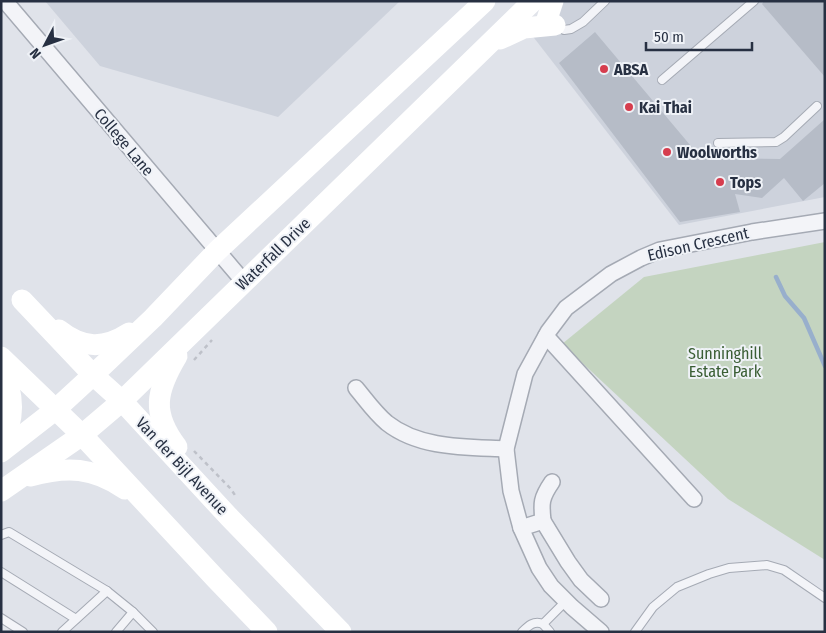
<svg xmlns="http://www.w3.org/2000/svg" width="826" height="633" font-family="'Fira Sans Condensed',sans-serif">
  <rect width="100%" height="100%" fill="#e0e3ea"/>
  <g fill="#cdd2dc">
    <path d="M 45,1 L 400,1 L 278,117 L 100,66 Z"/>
    <path d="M 557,1 L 825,1 L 825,197 L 679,225 L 531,34 Z"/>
  </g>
  <path fill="#c4d4c0" d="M 825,242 L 825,560 L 728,499 L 562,344 L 644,277 Z"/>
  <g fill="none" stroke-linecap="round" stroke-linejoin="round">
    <path stroke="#98afcc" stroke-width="4.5" d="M 776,277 L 785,296 L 804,318 L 825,366"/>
  </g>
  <g fill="#b6bcc7">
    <path d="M 764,1 L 825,1 L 825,77 L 762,4 Z"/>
    <path d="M 595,32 L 701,158 L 780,159 L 825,119 L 825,183 L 803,201 L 784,178 L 762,198 L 735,194 L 740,212 L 680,222 L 559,63 Z"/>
  </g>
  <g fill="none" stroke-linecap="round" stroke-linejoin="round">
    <defs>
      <g id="service">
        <path d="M 556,26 L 564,30 L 571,29 L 583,22 L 605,1"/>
        <path d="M 662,80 L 754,1"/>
        <path d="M 718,143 L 776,142 L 784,137 L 817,106"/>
        <path d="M 1,535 L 9,532 L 107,591"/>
        <path d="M 1,572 L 76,619"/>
        <path d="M 1,618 L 23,632"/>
        <path d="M 543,624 L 550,632"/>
        <path d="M 62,632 L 107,591 L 133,612 L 153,632"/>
        <path d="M 116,632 L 133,612"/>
        <path d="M 522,632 C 528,626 534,620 543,624 L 566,601"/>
        <path d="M 635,632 L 653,607 L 677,587 L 709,574 L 729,568 L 767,565 L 784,570 L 825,598"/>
      </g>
      <g id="minor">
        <path d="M 5,1 L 244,282"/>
        <path d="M 546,336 L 694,499"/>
        <path d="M 356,388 C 366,400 375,413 387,423 C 420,449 467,447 506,449"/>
        <path d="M 543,521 L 568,562 L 581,580 L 601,599"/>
        <path d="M 521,528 L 543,521 C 541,503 541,498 552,482"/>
        <path d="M 601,632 L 572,607 L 551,586 L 539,568 L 521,528 L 511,491 L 506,449 L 525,374 L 548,332 L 566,308 L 611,274 L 641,258 L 660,250 L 752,232 L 825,221"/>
      </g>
    </defs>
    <use href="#service" stroke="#a5aab4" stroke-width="10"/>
    <use href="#minor" stroke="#a5aab4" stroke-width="18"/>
    <g stroke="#bec1c9" stroke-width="2.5" stroke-dasharray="4 4" stroke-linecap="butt">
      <path d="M 194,360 L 212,340"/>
      <path d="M 194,451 L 230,488 L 237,498"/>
    </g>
    <use href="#service" stroke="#f3f4f8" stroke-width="8"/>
    <use href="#minor" stroke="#f3f4f8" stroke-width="15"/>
    <g stroke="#fff" stroke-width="21">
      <path d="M 547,19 L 553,1"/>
      <path d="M 500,39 L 524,28 L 555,25"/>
      <path d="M 22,300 L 93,375 L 122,401 L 229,517 L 341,632"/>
      <path d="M 59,330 C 83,349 104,349 129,333"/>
      <path d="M 1,357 L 82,435 L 216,579 L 267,632"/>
      <path d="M 1,365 C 13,391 17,418 1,443"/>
      <path d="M 177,447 C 151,413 156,391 177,356"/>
      <path d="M 1,452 L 55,410 L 93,375 L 153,318 L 217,251 L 485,1"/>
      <path d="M 30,476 C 67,466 93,467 125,489"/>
      <path d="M 1,491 L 82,435 L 122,401 L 533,1"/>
    </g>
  </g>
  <g fill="#d63d4e" stroke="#eff2f7" stroke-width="2">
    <circle cx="604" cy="69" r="5"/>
    <circle cx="629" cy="107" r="5"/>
    <circle cx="667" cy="152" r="5"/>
    <circle cx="720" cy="182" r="5"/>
  </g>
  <g text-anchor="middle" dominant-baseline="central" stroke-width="4" stroke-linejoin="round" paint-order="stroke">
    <g font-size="16" font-weight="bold" fill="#273042" stroke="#eff2f7" text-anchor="start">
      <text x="614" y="69">ABSA</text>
      <text x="639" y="107">Kai Thai</text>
      <text x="677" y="152">Woolworths</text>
      <text x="730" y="182">Tops</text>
    </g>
    <g font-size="16" fill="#273042" stroke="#eff2f7">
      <text transform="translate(124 142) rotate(50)">College Lane</text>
      <text transform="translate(698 244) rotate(-13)">Edison Crescent</text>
      <text transform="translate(273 254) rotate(-44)">Waterfall Drive</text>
      <text transform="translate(182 466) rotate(47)">Van der Bijl Avenue</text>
    </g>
    <g font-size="16" fill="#3a5e34" stroke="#eff2f7">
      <text x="725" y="353">Sunninghill<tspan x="725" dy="18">Estate Park</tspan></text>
    </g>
  </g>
  <rect width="826" height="633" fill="none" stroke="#273042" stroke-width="5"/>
  <g transform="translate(45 45) rotate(229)" stroke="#eff2f7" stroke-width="4" paint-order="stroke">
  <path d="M0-4L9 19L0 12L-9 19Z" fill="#273042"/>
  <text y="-8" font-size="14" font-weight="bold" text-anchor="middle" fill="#273042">N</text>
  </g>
  <path d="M646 42v8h106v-8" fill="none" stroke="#273042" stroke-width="2.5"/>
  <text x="654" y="42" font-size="15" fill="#273042" stroke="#eff2f7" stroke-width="4" paint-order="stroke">50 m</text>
</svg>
